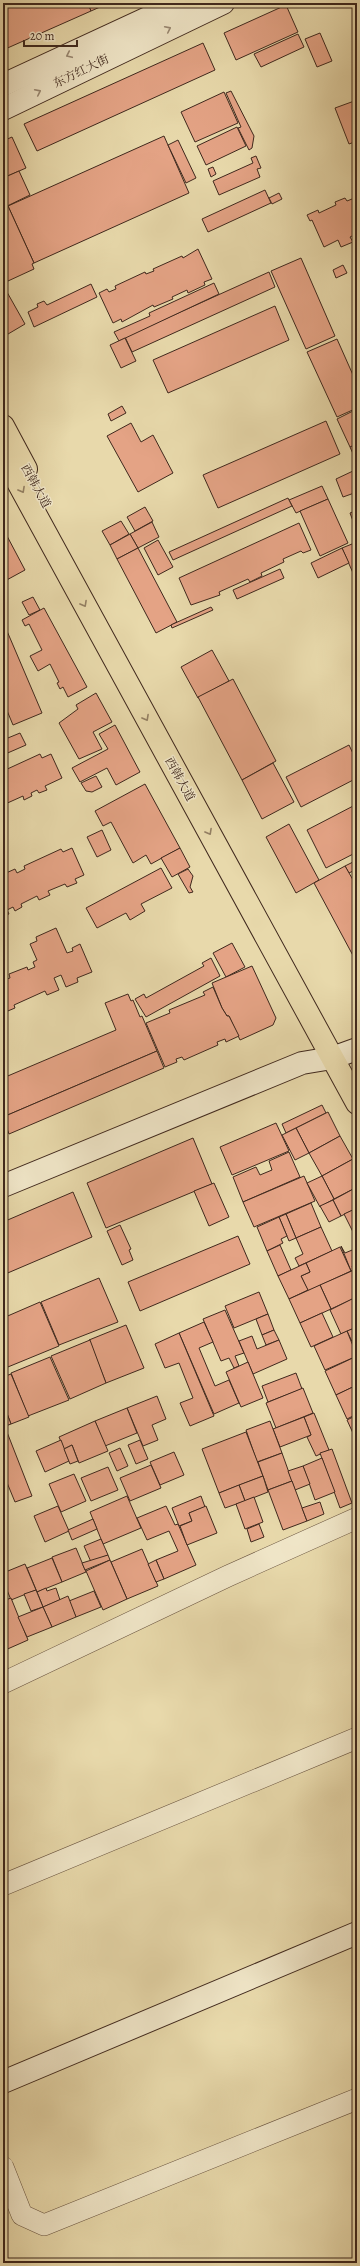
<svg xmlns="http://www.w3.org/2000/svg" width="360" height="2266" font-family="Alegreya,'Noto Serif SC',serif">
  <rect width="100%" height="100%" fill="#e8d9ab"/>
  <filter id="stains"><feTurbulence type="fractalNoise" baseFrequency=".005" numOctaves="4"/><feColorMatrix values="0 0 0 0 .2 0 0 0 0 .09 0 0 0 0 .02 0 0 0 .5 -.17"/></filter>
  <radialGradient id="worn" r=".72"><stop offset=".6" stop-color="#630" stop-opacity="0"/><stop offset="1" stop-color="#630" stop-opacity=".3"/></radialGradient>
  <g fill="#e4a385" stroke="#3f281d">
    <path d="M 15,3 L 88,3 L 91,11 L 3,50 L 3,8 Z"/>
    <path d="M 88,3 L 109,3 L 91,11 Z"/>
    <path d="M 286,5 L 298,32 L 236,60 L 224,33 Z"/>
    <path d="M 320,33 L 332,61 L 317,67 L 305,39 Z"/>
    <path d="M 298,34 L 304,47 L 261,67 L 254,54 Z"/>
    <path d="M 203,43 L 215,70 L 37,151 L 24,124 Z"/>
    <path d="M 231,91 L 254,136 L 252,148 L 249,150 L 238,128 L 241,127 L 226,93 Z"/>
    <path d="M 224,92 L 238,123 L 195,142 L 181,112 Z"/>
    <path d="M 357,100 L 357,141 L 349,144 L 335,108 Z"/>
    <path d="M 237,127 L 246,146 L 206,165 L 197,146 Z"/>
    <path d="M 164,136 L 189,193 L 34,263 L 8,206 Z"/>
    <path d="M 12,137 L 26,168 L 3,178 L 3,141 Z"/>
    <path d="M 178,140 L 196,178 L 186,183 L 168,145 Z"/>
    <path d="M 256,156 L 261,168 L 257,169 L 260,177 L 219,195 L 213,181 L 253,163 L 251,158 Z"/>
    <path d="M 213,167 L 216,174 L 211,177 L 208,169 Z"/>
    <path d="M 19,171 L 30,195 L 3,208 L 3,178 Z"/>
    <path d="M 265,190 L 271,203 L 208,232 L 202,219 Z"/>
    <path d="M 279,193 L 282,199 L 272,204 L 269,198 Z"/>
    <path d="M 357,197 L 357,236 L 356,234 L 350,237 L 353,242 L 341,247 L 338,240 L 324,247 L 312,220 L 310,221 L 307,215 L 318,210 L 319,213 L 336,205 L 335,202 L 345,198 L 347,201 Z"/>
    <path d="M 8,206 L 34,263 L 32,264 L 34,269 L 8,281 L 3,269 L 3,208 Z"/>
    <path d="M 198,249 L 212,279 L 204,282 L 205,285 L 188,293 L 187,290 L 172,297 L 173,299 L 154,307 L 153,305 L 122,322 L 121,319 L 113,323 L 99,293 L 107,289 L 109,292 L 116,289 L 115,286 L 145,272 L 146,274 L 154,271 L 153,269 L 182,256 L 183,258 Z"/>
    <path d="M 301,258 L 335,336 L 306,349 L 271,271 Z"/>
    <path d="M 343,265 L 347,273 L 336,278 L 333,270 Z"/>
    <path d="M 269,272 L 275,287 L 132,352 L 125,337 Z"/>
    <path d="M 214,283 L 219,294 L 119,341 L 114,332 L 150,316 L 149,313 Z"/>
    <path d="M 91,284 L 97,297 L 34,327 L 28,312 L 38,307 L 37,304 L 44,301 L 47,305 Z"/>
    <path d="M 3,285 L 25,324 L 3,337 Z"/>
    <path d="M 275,306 L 289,340 L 168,393 L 153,360 Z"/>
    <path d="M 125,338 L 136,361 L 121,368 L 110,345 Z"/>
    <path d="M 337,339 L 357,384 L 357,408 L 337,417 L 307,352 Z"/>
    <path d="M 122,406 L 126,413 L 111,421 L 108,414 Z"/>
    <path d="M 357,409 L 357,444 L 350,447 L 337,419 Z"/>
    <path d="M 326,421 L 340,454 L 218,508 L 203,475 Z"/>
    <path d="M 131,423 L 141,442 L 153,435 L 173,473 L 138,492 L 107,436 Z"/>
    <path d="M 357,444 L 357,463 L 350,447 Z"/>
    <path d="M 353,471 L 357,480 L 357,492 L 343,497 L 336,479 Z"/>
    <path d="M 322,486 L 328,499 L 296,513 L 289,500 Z"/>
    <path d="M 288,498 L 292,506 L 173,560 L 169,552 Z"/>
    <path d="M 328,499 L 348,543 L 320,556 L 300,511 Z"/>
    <path d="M 145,507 L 153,521 L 135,531 L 127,517 Z"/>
    <path d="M 357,510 L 357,520 L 353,521 L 350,513 Z"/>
    <path d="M 121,521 L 129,534 L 110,545 L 102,531 Z"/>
    <path d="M 152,522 L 159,537 L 138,548 L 130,534 Z"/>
    <path d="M 299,523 L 311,550 L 303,553 L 301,551 L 283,559 L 284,562 L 261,573 L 262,576 L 250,582 L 248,579 L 219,592 L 220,595 L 191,605 L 179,578 Z"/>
    <path d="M 130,534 L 138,548 L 117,559 L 110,545 Z"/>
    <path d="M 7,536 L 25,570 L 3,582 L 3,538 Z"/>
    <path d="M 158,540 L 173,567 L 158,575 L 144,548 Z"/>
    <path d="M 357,542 L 357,571 L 353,573 L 342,548 Z"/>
    <path d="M 138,548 L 177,622 L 156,633 L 117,559 Z"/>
    <path d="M 342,548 L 349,563 L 318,578 L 311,563 Z"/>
    <path d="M 280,569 L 284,578 L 237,599 L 233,590 Z"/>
    <path d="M 33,597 L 40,610 L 29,615 L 22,602 Z"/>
    <path d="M 211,607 L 213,610 L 172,628 L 171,625 L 173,624 Z"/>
    <path d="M 44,608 L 87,687 L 68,697 L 63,687 L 60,689 L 57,683 L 59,682 L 50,664 L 38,671 L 30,656 L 42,650 L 29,624 L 25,626 L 22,620 Z"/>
    <path d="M 4,624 L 42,713 L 13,725 L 3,701 Z"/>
    <path d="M 212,650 L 229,681 L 198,698 L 181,667 Z"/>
    <path d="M 233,679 L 276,761 L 242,780 L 198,697 Z"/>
    <path d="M 96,693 L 112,722 L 93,732 L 102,749 L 79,759 L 59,723 L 78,709 L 76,705 Z"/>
    <path d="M 115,725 L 140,772 L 116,785 L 107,768 L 80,782 L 72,768 L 108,749 L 99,734 Z"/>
    <path d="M 20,733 L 26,745 L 3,755 L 3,740 Z"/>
    <path d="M 349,745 L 357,762 L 357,778 L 301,807 L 286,777 Z"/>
    <path d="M 40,754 L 42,758 L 51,754 L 62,778 L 45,786 L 47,790 L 39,793 L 37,790 L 31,793 L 32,796 L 24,800 L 23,796 L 3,805 L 3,771 Z"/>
    <path d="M 273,763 L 294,802 L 262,819 L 242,780 Z"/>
    <path d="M 96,776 L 102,787 L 92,792 L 86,791 L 81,783 Z"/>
    <path d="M 145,784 L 180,848 L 151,864 L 146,855 L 133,863 L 111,822 L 103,826 L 95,811 Z"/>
    <path d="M 357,804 L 357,852 L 326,868 L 307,830 Z"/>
    <path d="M 289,824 L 319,880 L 296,893 L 266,837 Z"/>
    <path d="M 102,830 L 111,850 L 97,857 L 87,837 Z"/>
    <path d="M 72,848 L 84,875 L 75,879 L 77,883 L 67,887 L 65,884 L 48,891 L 50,895 L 39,900 L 37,896 L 21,904 L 22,907 L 15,911 L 13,907 L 7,910 L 9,914 L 3,916 L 3,879 L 7,877 L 6,873 L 15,869 L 17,873 L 25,869 L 24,866 L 61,849 L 63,852 Z"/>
    <path d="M 180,848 L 190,867 L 172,877 L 161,858 Z"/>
    <path d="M 357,860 L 357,869 L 349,873 L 345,866 Z"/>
    <path d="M 345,866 L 356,885 L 353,886 L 357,892 L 357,963 L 314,883 Z"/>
    <path d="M 161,868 L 172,888 L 141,904 L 145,911 L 130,920 L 126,913 L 97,928 L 86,908 Z"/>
    <path d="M 188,869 L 193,876 L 190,887 L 193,892 L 189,893 L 178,874 Z"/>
    <path d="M 56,928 L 67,953 L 73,951 L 72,948 L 80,944 L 92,972 L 77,978 L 78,982 L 66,987 L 61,975 L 54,978 L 59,990 L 47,995 L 45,991 L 14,1005 L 15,1008 L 3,1013 L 3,980 L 10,978 L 9,974 L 27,967 L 28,970 L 35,967 L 33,962 L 37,960 L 30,944 L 37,941 L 36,937 Z"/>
    <path d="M 232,943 L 245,967 L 226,977 L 213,953 Z"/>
    <path d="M 211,958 L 220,976 L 146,1017 L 135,999 L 144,994 L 146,998 L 204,966 L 202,963 Z"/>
    <path d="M 252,966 L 276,1018 L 273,1025 L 240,1040 L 229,1016 L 227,1016 L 222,1008 L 212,983 Z"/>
    <path d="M 213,987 L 222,1008 L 227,1016 L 229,1016 L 239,1036 L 226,1042 L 225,1039 L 217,1042 L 218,1045 L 184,1060 L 182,1057 L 176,1059 L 177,1062 L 165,1067 L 146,1023 L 170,1013 L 169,1010 L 205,995 L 203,992 Z"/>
    <path d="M 128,994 L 131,1001 L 133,1000 L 140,1017 L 142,1016 L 157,1051 L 3,1117 L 3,1078 L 116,1030 L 105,1003 Z"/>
    <path d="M 157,1051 L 164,1068 L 9,1134 L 3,1117 Z"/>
    <path d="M 322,1105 L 326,1113 L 286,1133 L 282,1124 Z"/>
    <path d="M 328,1112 L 340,1136 L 309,1153 L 296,1128 Z"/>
    <path d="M 276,1123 L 289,1151 L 232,1175 L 220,1147 Z"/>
    <path d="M 296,1128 L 309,1153 L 295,1160 L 282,1135 Z"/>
    <path d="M 340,1136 L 353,1159 L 322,1176 L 309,1153 Z"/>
    <path d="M 193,1138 L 212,1184 L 106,1228 L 87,1183 Z"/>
    <path d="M 289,1152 L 300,1177 L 243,1202 L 233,1177 L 256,1167 L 260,1175 L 272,1170 L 269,1161 Z"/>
    <path d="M 353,1159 L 357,1168 L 357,1187 L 334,1199 L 322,1176 Z"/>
    <path d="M 304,1176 L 315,1201 L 254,1227 L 243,1202 Z"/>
    <path d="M 322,1176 L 334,1199 L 320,1207 L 307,1183 Z"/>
    <path d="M 214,1183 L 229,1217 L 209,1226 L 194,1191 Z"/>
    <path d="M 357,1187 L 357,1208 L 341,1216 L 333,1200 Z"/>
    <path d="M 73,1192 L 92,1237 L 3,1275 L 3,1222 Z"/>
    <path d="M 333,1200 L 341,1216 L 329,1222 L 320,1206 Z"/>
    <path d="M 311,1203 L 321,1227 L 296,1238 L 286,1214 Z"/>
    <path d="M 357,1208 L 357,1240 L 344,1214 Z"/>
    <path d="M 286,1214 L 296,1238 L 289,1241 L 279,1217 Z"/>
    <path d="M 279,1217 L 287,1236 L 281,1239 L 283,1243 L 267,1251 L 257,1227 Z"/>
    <path d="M 120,1225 L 131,1249 L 129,1250 L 133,1260 L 122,1265 L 107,1231 Z"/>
    <path d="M 321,1227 L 332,1251 L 299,1266 L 295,1258 L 303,1254 L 296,1238 Z"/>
    <path d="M 238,1236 L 250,1264 L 140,1311 L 128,1282 Z"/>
    <path d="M 280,1245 L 291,1270 L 278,1276 L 267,1251 Z"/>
    <path d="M 341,1246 L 345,1253 L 357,1248 L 357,1264 L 352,1266 L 354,1270 L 351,1271 Z"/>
    <path d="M 340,1247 L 351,1271 L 308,1291 L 301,1276 L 310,1272 L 306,1263 Z"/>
    <path d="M 306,1263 L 310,1272 L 301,1276 L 308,1290 L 289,1299 L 278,1276 Z"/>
    <path d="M 354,1270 L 357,1276 L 357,1297 L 331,1309 L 320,1285 Z"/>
    <path d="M 99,1278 L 118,1322 L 59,1345 L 41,1302 Z"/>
    <path d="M 320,1285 L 331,1309 L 300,1323 L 289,1299 Z"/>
    <path d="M 259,1292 L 268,1314 L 234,1328 L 225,1306 Z"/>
    <path d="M 354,1298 L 357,1304 L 357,1327 L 341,1334 L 330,1310 Z"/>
    <path d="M 40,1302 L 59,1346 L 3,1369 L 3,1318 Z"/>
    <path d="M 225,1310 L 244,1353 L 235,1356 L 239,1366 L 234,1368 L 229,1358 L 221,1361 L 203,1319 Z"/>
    <path d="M 322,1313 L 333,1337 L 311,1347 L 300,1323 Z"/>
    <path d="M 268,1314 L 274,1330 L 262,1335 L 256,1319 Z"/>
    <path d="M 204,1322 L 213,1342 L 199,1348 L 215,1386 L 229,1380 L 239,1403 L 214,1414 L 179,1333 Z"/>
    <path d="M 126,1325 L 144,1368 L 106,1383 L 89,1340 Z"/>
    <path d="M 357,1327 L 357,1352 L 347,1331 Z"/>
    <path d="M 274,1330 L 279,1340 L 266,1345 L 262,1335 Z"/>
    <path d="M 347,1331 L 357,1356 L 325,1370 L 314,1346 Z"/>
    <path d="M 179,1333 L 214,1416 L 190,1426 L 180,1403 L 193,1398 L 179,1363 L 165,1368 L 155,1344 Z"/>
    <path d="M 252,1336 L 257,1349 L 279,1340 L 287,1359 L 253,1374 L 239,1341 Z"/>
    <path d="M 90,1340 L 106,1383 L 70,1399 L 51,1356 Z"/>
    <path d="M 357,1356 L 357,1385 L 336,1395 L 325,1371 Z"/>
    <path d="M 50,1357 L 69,1400 L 28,1416 L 11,1373 Z"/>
    <path d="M 248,1362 L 263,1398 L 241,1407 L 226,1372 Z"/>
    <path d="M 296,1373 L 302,1389 L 268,1402 L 262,1386 Z"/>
    <path d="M 11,1374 L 29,1417 L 11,1424 L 3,1403 L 3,1377 Z"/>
    <path d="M 357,1385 L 357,1414 L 347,1419 L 336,1395 Z"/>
    <path d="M 303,1388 L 313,1413 L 276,1428 L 266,1403 Z"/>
    <path d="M 157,1396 L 166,1419 L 152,1425 L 158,1440 L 143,1446 L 127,1408 Z"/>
    <path d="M 3,1403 L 11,1424 L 3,1427 Z"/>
    <path d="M 127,1408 L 137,1433 L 105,1446 L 95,1421 Z"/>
    <path d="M 314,1413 L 329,1450 L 316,1456 L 307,1437 L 311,1435 L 304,1417 Z"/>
    <path d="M 357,1415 L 357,1442 L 347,1420 Z"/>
    <path d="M 304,1417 L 311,1435 L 280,1447 L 273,1429 Z"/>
    <path d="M 95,1421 L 108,1451 L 79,1463 L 72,1445 L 64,1449 L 59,1437 Z"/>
    <path d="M 270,1421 L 282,1453 L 257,1462 L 246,1430 Z"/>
    <path d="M 5,1427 L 32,1496 L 15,1502 L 3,1473 L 3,1428 Z"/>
    <path d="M 246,1432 L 263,1476 L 219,1493 L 202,1449 Z"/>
    <path d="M 61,1440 L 69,1461 L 45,1472 L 36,1451 Z"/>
    <path d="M 140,1440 L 148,1459 L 136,1464 L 128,1445 Z"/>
    <path d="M 72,1445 L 78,1461 L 70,1464 L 64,1449 Z"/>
    <path d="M 120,1448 L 128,1466 L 117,1471 L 109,1453 Z"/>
    <path d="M 332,1449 L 352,1503 L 340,1508 L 320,1453 Z"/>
    <path d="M 174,1452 L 184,1475 L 160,1485 L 150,1462 Z"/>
    <path d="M 282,1453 L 292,1481 L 268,1490 L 258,1462 Z"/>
    <path d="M 322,1458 L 335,1492 L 315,1500 L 303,1466 Z"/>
    <path d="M 151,1465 L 161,1488 L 130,1501 L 120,1478 Z"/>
    <path d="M 303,1466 L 310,1484 L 295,1490 L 288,1471 Z"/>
    <path d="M 108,1467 L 118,1490 L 91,1501 L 81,1478 Z"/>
    <path d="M 74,1474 L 86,1501 L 61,1512 L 49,1484 Z"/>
    <path d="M 263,1476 L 268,1492 L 245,1501 L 239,1485 Z"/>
    <path d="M 292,1481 L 307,1521 L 283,1530 L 268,1490 Z"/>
    <path d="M 239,1485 L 245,1501 L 225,1508 L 219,1493 Z"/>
    <path d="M 127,1496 L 141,1528 L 103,1544 L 90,1512 Z"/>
    <path d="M 201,1496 L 205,1507 L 189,1513 L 192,1521 L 179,1526 L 172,1508 Z"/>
    <path d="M 254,1497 L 263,1522 L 245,1529 L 236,1504 Z"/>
    <path d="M 320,1502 L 324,1514 L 307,1521 L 302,1508 Z"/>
    <path d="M 58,1506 L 69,1531 L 45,1542 L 34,1516 Z"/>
    <path d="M 166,1506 L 175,1525 L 178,1524 L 196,1565 L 164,1579 L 156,1560 L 178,1551 L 169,1531 L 147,1540 L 137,1518 Z"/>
    <path d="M 206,1506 L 217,1533 L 187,1545 L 180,1526 L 192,1521 L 189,1513 Z"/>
    <path d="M 93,1519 L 97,1529 L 72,1540 L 68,1530 Z"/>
    <path d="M 259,1524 L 264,1537 L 251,1542 L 247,1529 Z"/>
    <path d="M 101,1539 L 108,1555 L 91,1562 L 84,1546 Z"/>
    <path d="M 76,1548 L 86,1572 L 62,1582 L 52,1557 Z"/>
    <path d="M 142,1549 L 158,1586 L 127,1599 L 111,1562 Z"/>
    <path d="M 108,1555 L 110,1560 L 85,1570 L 82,1563 Z"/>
    <path d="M 52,1558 L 62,1582 L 37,1592 L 27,1568 Z"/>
    <path d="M 110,1560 L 127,1599 L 103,1610 L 86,1571 Z"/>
    <path d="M 156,1560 L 164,1579 L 156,1582 L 148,1564 Z"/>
    <path d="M 25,1564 L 36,1590 L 11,1600 L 3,1580 L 3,1573 Z"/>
    <path d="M 46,1588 L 47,1591 L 56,1588 L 60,1600 L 43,1607 L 37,1592 Z"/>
    <path d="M 36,1590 L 43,1607 L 31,1611 L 24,1594 Z"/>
    <path d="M 94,1591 L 101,1607 L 76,1617 L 69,1601 Z"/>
    <path d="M 68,1596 L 76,1617 L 52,1627 L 43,1607 Z"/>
    <path d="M 11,1598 L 28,1640 L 3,1651 L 3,1601 Z"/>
    <path d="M 43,1607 L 52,1627 L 27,1637 L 18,1617 Z"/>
  </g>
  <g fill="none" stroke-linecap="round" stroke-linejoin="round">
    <defs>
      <g id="street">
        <path d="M 3,1683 L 228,1576 L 357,1518"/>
        <path d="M 3,1885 L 357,1738"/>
        <path d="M 3,2167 L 22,2215 L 44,2225 L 357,2099"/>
      </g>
      <g id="secondary">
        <path d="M 3,85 L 180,3"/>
        <path d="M 3,109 L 223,3"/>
        <path d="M 3,1186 L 302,1063 L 332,1058 L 357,1049"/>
        <path d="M 3,2082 L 357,1933"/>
      </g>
      <g id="primary">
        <path d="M 3,426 L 26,469"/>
        <path d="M 3,455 L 357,1103"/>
      </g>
    </defs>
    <use href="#street" stroke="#695440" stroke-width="22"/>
    <use href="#secondary" stroke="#3f281d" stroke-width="24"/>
    <use href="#primary" stroke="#3f281d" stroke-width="24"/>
    <use href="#street" stroke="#f0e6c8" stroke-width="21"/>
    <use href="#secondary" stroke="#f0e6c8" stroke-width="22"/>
    <use href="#primary" stroke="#e8d9ab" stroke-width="22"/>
  </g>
  <defs><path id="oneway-chevron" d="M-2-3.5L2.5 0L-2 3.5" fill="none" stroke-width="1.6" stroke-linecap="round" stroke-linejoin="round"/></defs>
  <g stroke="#988772">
    <use href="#oneway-chevron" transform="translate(168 29) rotate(-26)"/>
    <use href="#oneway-chevron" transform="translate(69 55) rotate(155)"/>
    <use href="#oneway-chevron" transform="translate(38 92) rotate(-26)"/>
  </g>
  <g stroke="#948064">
    <use href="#oneway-chevron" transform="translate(22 490) rotate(61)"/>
    <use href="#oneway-chevron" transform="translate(84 604) rotate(61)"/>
    <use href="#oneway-chevron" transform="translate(146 718) rotate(61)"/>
    <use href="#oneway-chevron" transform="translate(209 832) rotate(61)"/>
  </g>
  <g text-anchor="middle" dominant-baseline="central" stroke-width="3" stroke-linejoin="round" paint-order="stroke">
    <g font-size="12" fill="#3f281d" stroke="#f0e6c8">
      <text transform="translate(81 71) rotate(-26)">东方红大街</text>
      <text transform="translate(36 486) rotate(61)">西韩大道</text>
      <text transform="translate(180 779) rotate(61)">西韩大道</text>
    </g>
  </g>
  <rect width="360" height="2266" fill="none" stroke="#e8d9ab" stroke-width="16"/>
  <rect x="4" y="4" width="352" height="2258" fill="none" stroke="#3f281d" stroke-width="2"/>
  <rect x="8" y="8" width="344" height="2250" fill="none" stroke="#3f281d"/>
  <path d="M24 40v6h53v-6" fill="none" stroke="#3f281d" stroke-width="2"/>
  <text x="30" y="40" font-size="12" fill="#3f281d" stroke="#f0e6c8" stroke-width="3" paint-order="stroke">20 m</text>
  <rect width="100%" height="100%" filter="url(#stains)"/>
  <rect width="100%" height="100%" fill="url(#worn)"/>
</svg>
